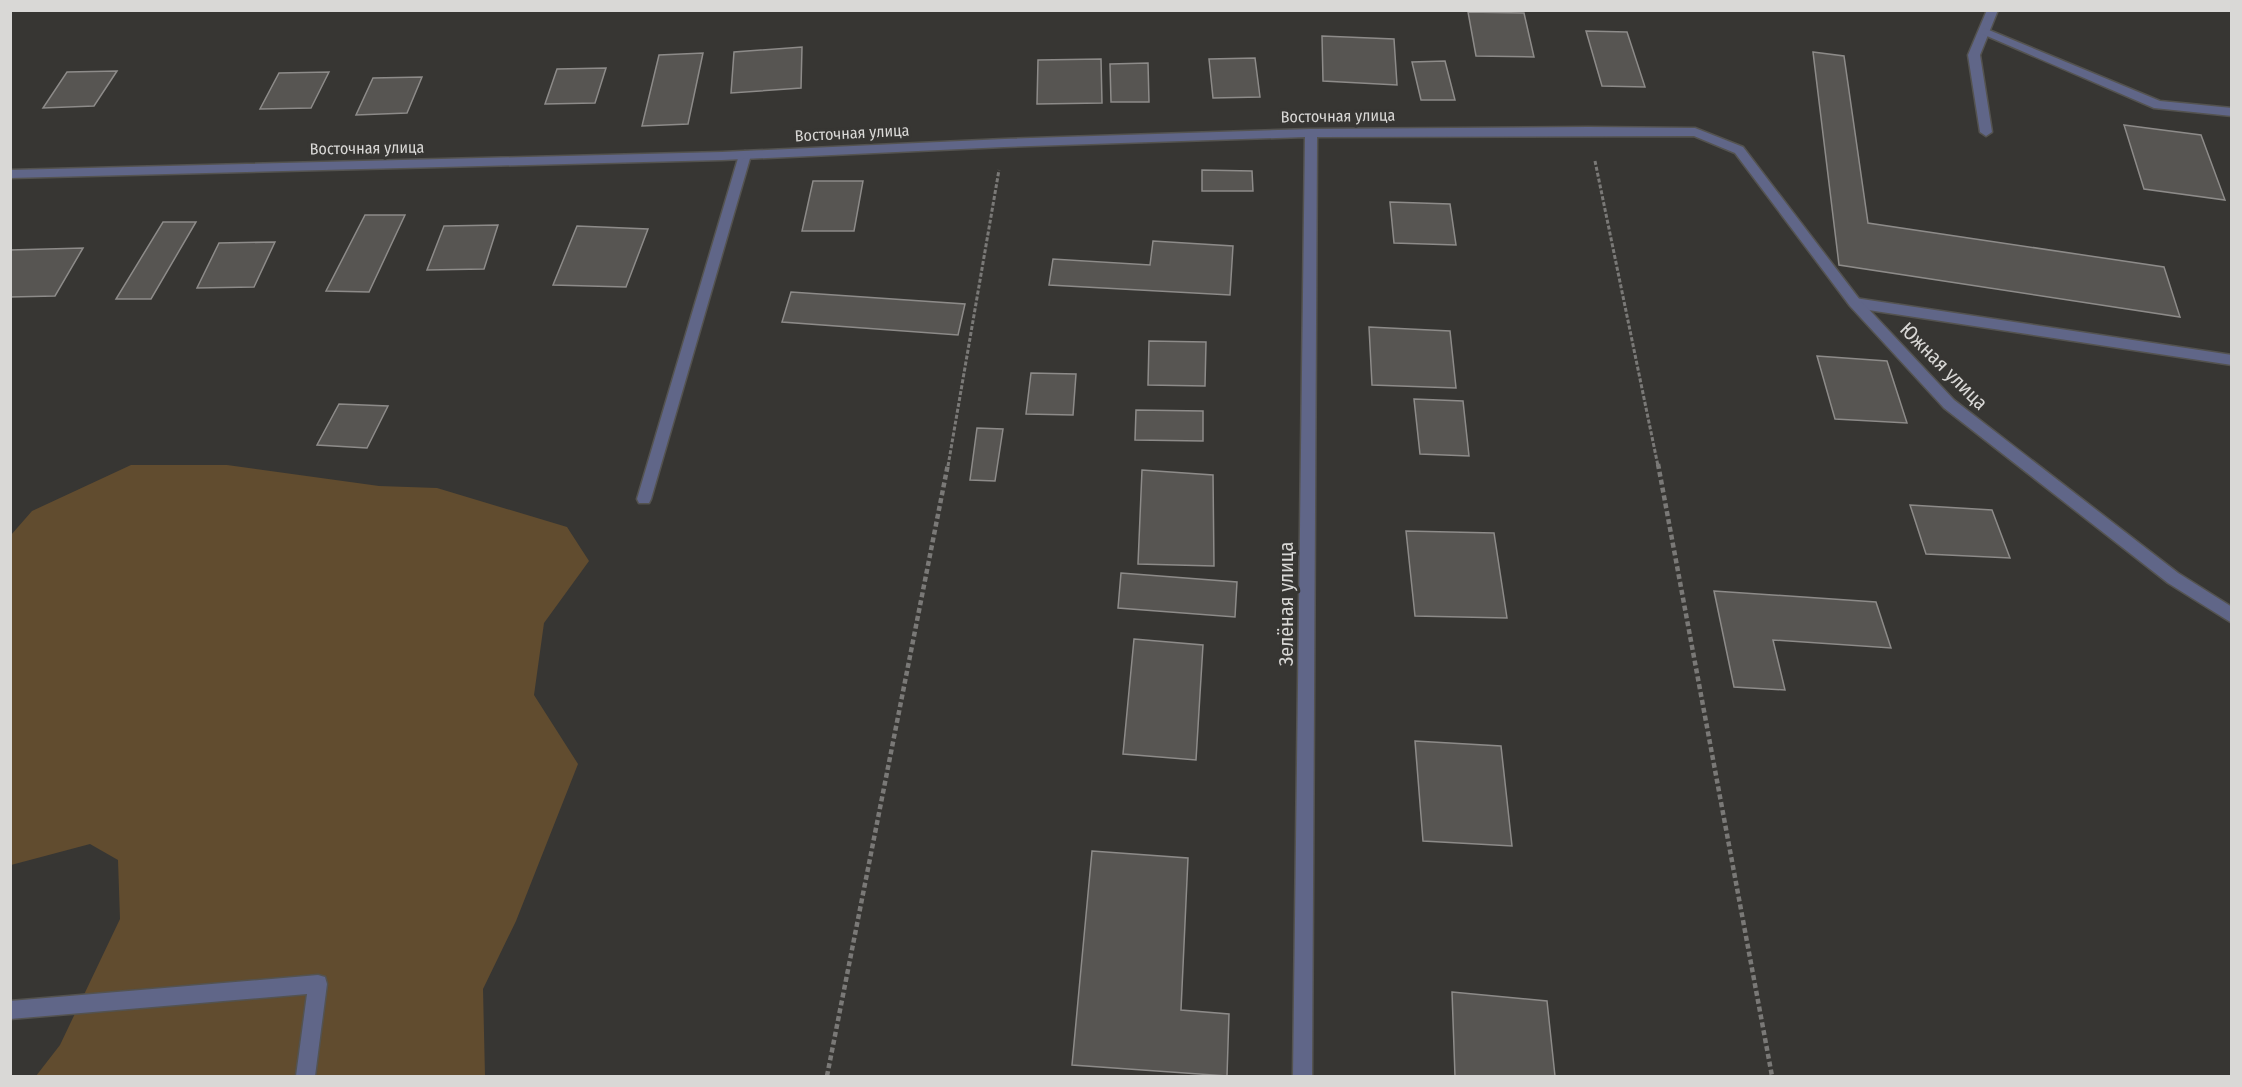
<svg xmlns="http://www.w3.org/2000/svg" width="2242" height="1087" font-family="'Fira Sans Condensed',sans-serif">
  <rect width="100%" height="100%" fill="#373633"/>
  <path fill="#614c2f" d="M 131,465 L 227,465 L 379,486 L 437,488 L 567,527 L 589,561 L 544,623 L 534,695 L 578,764 L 516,921 L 483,989 L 485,1076 L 36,1076 L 60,1045 L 120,919 L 118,860 L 90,844 L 11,865 L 11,535 L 32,511 Z"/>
  <g fill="#575552" stroke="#8d8b89" stroke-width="1.5">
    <path d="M 1468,12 L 1524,13 L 1534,57 L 1476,56 Z"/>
    <path d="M 1586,31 L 1627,32 L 1645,87 L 1602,86 Z"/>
    <path d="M 1322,36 L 1394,39 L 1397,85 L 1323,81 Z"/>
    <path d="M 802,47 L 801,88 L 731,93 L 734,52 Z"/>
    <path d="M 1813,52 L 1844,56 L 1868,223 L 2164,267 L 2180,317 L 1839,265 Z"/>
    <path d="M 703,53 L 688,124 L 642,126 L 659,55 Z"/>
    <path d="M 1255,58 L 1260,97 L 1213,98 L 1209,59 Z"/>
    <path d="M 1101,59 L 1102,103 L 1037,104 L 1038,60 Z"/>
    <path d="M 1445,61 L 1455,100 L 1421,100 L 1412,62 Z"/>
    <path d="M 1148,63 L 1149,102 L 1111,102 L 1110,64 Z"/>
    <path d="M 606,68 L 595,103 L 545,104 L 557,69 Z"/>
    <path d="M 117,71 L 94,106 L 43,108 L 67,72 Z"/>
    <path d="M 329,72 L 311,108 L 260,109 L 279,73 Z"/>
    <path d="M 422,77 L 407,113 L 356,115 L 373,78 Z"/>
    <path d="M 2124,125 L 2201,135 L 2225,200 L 2144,189 Z"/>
    <path d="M 1202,170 L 1252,171 L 1253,191 L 1202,191 Z"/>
    <path d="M 813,181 L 863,181 L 854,231 L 802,231 Z"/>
    <path d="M 1390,202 L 1450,204 L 1456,245 L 1394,243 Z"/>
    <path d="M 365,215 L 405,215 L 369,292 L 326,291 Z"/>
    <path d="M 163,222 L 196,222 L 151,299 L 116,299 Z"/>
    <path d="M 498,225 L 484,269 L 427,270 L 444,226 Z"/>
    <path d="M 577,226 L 648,229 L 626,287 L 553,285 Z"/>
    <path d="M 1153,241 L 1233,246 L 1230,295 L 1049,285 L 1053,259 L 1150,265 Z"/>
    <path d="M 275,242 L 254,287 L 197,288 L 219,243 Z"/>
    <path d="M 83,248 L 55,296 L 10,297 L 10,250 Z"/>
    <path d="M 791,292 L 965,304 L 958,335 L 782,322 Z"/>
    <path d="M 1369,327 L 1450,331 L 1456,388 L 1372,385 Z"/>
    <path d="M 1149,341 L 1206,342 L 1205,386 L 1148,385 Z"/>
    <path d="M 1817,356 L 1887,361 L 1907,423 L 1835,419 Z"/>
    <path d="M 1031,373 L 1076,374 L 1073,415 L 1026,414 Z"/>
    <path d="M 1414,399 L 1463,401 L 1469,456 L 1420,454 Z"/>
    <path d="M 339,404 L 388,406 L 367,448 L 317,445 Z"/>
    <path d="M 1136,410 L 1203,411 L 1203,441 L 1135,440 Z"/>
    <path d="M 977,428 L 1003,429 L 995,481 L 970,480 Z"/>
    <path d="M 1142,470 L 1213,475 L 1214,566 L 1138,564 Z"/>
    <path d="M 1910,505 L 1992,510 L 2010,558 L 1926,554 Z"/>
    <path d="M 1406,531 L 1494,533 L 1507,618 L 1415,616 Z"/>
    <path d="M 1121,573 L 1237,582 L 1235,617 L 1118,608 Z"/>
    <path d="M 1714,591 L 1876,602 L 1891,648 L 1773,640 L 1785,690 L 1734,687 Z"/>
    <path d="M 1134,639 L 1203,645 L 1196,760 L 1123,754 Z"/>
    <path d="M 1415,741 L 1501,746 L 1512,846 L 1423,841 Z"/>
    <path d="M 1092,851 L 1188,858 L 1181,1010 L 1229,1014 L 1227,1076 L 1072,1065 Z"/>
    <path d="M 1452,992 L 1547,1001 L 1555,1076 L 1455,1076 Z"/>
  </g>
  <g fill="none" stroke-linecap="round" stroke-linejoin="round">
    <defs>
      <g id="lane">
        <path d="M 1987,10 L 1998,10 L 1980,55 L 1992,132 L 1986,136 L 1980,132 L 1968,55 Z"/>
        <path d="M 745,151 L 751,155 L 651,499 L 649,503 L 639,503 L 637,499 L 739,155 Z"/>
        <path d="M 1855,298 L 2232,355 L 2232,365 L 1855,308 L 1848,303 Z"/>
        <path d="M 318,975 L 325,977 L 327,984 L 315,1076 L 296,1076 L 307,994 L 10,1019 L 10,1001 Z"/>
      </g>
      <g id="street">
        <path d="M 1984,28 L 2160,101 L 2232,108 L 2232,116 L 2154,108 L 1980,33 L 1979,31 Z"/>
        <path d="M 1588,127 L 1695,128 L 1743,147 L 1860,300 L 1954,400 L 2178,573 L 2232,607 L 2232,623 L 2168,583 L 1944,408 L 1850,306 L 1735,153 L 1694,136 L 1317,137 L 1312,1076 L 1293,1076 L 1305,137 L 1004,147 L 722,160 L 10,178 L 10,170 L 722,152 L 1004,139 L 1311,129 Z"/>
      </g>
    </defs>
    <use href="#lane" stroke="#545350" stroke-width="3"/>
    <use href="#street" stroke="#545350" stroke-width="3"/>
    <g stroke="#7a7977" stroke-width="3" stroke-dasharray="4 2" stroke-linecap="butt">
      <path d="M 1595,161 L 1658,466"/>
      <path d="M 948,466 L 999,170"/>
    </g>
    <g stroke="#7a7977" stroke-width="4.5" stroke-dasharray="5 3" stroke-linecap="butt">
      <path d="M 1658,464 L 1772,1076"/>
      <path d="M 827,1076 L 948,464"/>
    </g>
    <use href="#lane" fill="#606688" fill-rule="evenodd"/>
    <use href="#street" fill="#606688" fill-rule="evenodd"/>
  </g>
  <g text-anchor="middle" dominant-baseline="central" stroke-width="6" stroke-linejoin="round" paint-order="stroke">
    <g font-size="16" fill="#d9d8d6" stroke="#373633">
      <text transform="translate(1338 116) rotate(-1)">Восточная улица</text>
      <text transform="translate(852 133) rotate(-3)">Восточная улица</text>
      <text transform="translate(367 148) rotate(-1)">Восточная улица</text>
    </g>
    <g font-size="20" fill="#d9d8d6" stroke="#373633">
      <text transform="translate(1944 366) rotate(45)">Южная улица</text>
      <text transform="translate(1286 604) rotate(-90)">Зелёная улица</text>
    </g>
  </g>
  <rect width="2242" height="1087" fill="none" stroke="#d9d8d6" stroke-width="24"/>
</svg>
